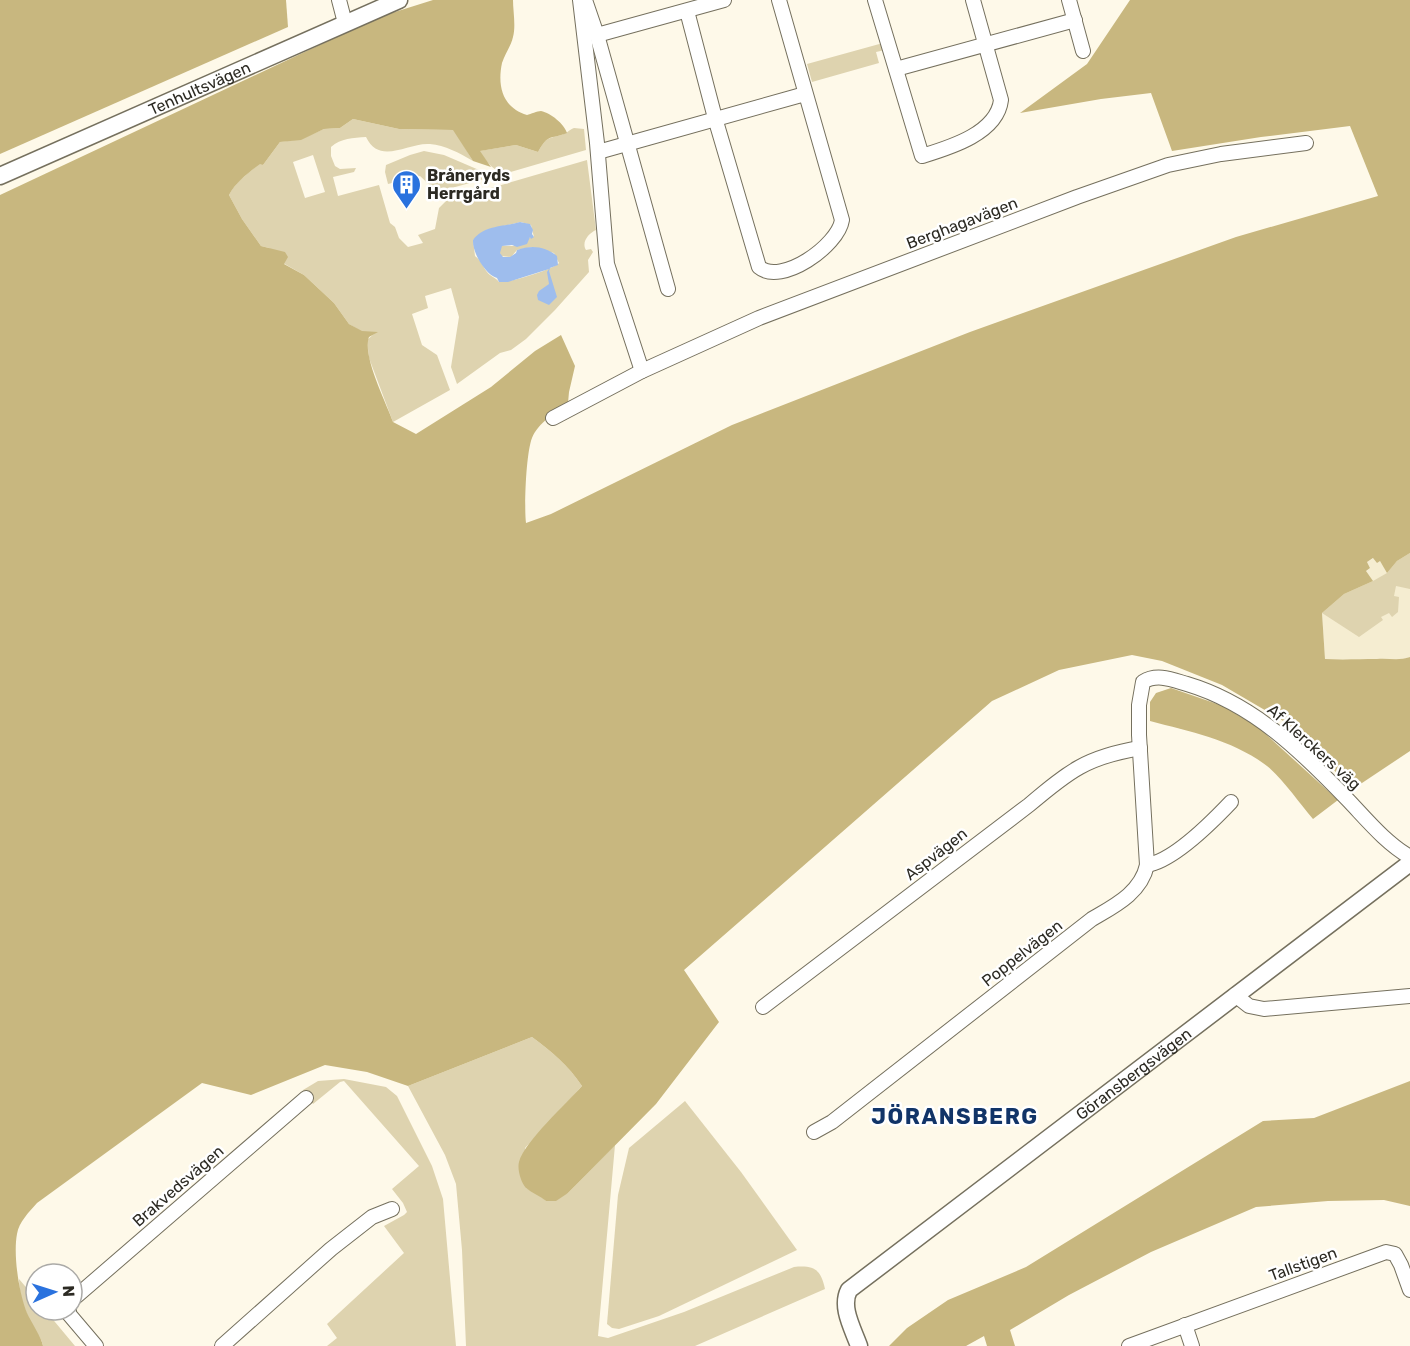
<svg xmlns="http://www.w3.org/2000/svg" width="1410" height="1346" font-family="Rubik,sans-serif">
  <rect width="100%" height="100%" fill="#fef9e9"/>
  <path fill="#f5edd1" d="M 1410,553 L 1410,657 L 1401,660 L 1325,659 L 1322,613 L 1370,568 L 1367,562 L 1374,558 L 1380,561 L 1387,572 L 1397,561 Z"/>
  <g fill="#ded3af" fill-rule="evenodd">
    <path d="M 883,43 L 885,50 L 876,52 L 879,63 L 812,82 L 807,64 Z"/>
    <path d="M 353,119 L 399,129 L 454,130 L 473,161 C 459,153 445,145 430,144 C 408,142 380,166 366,137 C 353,138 341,138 331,147 L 331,156 L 335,166 L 340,169 L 356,168 L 354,172 L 333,177 L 338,196 L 379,185 L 390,223 L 395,227 L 399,238 L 408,247 L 423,243 L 418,235 L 435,229 L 439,208 L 446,201 L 587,160 L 596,230 C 589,233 581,242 586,250 L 591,249 L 593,252 L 588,260 L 589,272 L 555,310 L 526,339 L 511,350 L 500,353 L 457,384 L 451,367 L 459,317 L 451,288 L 425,296 L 428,308 L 412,314 L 422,345 L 437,355 L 450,390 L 393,422 L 369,358 L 367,340 L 376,332 L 362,332 L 349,324 L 334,303 L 304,275 L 283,263 L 269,248 L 261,246 L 242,219 L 229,195 C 236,181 249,173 260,163 L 263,165 L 280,142 L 301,139 L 324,129 L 340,128 ZM 313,155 L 325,192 L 305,198 L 293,162 ZM 521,222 L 531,225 L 534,237 L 530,237 L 516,246 L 501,246 L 499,250 L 501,256 L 511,257 L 517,250 L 532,247 L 554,253 L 559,263 C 554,269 510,283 499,282 C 495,277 491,277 487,272 C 483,267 481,260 475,256 L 473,240 L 486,230 Z"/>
    <path d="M 574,128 L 584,129 L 586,150 L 507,173 C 493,172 487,162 479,151 L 516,145 L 538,152 C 546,138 546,139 561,135 C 566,134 569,130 574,128 Z"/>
    <path d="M 424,151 L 444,155 L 486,173 L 488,178 L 437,192 L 420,176 L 388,184 L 385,172 L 386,165 L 410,155 Z"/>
    <path d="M 1410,553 L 1410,589 L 1396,586 L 1394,596 L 1399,597 L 1398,612 L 1392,617 L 1389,613 L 1381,617 L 1383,620 L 1359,637 L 1322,613 L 1344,594 L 1373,581 L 1387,573 L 1397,561 Z"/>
    <path d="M 532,1037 C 552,1052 568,1065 582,1086 L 525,1148 L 526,1188 L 538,1194 L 546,1201 L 568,1193 L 615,1145 L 598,1336 L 608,1338 L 684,1312 L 794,1267 C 815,1265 821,1270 825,1289 L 695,1346 L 466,1346 L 462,1250 L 456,1184 L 445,1155 L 408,1086 Z"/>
    <path d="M 344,1079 L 386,1087 L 397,1096 L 432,1166 L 443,1199 L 456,1346 L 327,1346 L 337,1338 L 327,1324 L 404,1253 L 384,1226 L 404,1215 L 407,1212 L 403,1203 L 392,1189 L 419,1166 L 344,1081 L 340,1082 L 313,1104 L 303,1090 L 318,1081 Z"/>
    <path d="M 685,1101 L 741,1172 L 797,1250 L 659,1316 L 619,1329 L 612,1328 L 607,1324 L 618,1195 L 629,1148 Z"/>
    <path d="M 19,1279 L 36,1299 L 36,1310 L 45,1310 L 75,1346 L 43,1346 C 42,1339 38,1335 34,1329 C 26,1314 19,1296 19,1279 Z"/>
  </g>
  <g fill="#c8b77f">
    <path d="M 0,0 L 286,0 L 288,27 L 0,154 Z"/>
    <path d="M 433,0 L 513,0 C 513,11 516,26 513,37 C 511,46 505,54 502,63 C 497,87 503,108 527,115 C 531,114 537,111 541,111 C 551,113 564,124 567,133 C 549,140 549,133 538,152 L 516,145 L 480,151 L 491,167 L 473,161 L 453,130 L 399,129 L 353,119 L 340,128 L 324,129 L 301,140 L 280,142 L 263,165 L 260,164 C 248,173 236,182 229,195 L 242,219 L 261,246 L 285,252 L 288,257 L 284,264 L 304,275 L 334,303 L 349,324 L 362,331 L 378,332 L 369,337 C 362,356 386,402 393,422 L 416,434 L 491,387 L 535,351 L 561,335 L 575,366 L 569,392 L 568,403 C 556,412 538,423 532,438 C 526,453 524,507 526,523 L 551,514 L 732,425 L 970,332 L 1236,237 L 1378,196 L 1350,126 L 1261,137 L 1172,151 L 1151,93 L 1101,99 L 1020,113 L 1087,64 L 1130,0 L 1410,0 L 1410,553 L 1397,561 L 1387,573 L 1380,561 L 1377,563 L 1373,558 L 1367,562 L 1370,568 L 1366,571 L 1373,581 L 1344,594 L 1322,613 L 1325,659 C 1344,660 1359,659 1377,659 C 1389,658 1399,661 1410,657 L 1410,751 L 1353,789 L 1285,722 L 1222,685 L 1162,661 L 1132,655 L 1059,670 L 992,701 L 684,970 L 719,1022 L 656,1104 L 568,1193 L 556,1201 L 546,1201 C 540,1196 532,1193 526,1188 C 521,1183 517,1169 519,1162 C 524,1142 567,1103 582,1086 C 568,1065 552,1052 532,1037 L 408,1086 L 367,1072 L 325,1065 L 251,1095 L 202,1083 L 37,1203 C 29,1212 19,1222 17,1234 C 13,1255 19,1293 27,1313 C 31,1322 42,1338 43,1346 L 0,1346 L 0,195 L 379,17 Z"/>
    <path d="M 1171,688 L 1223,706 L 1258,727 L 1338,800 L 1313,819 C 1299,803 1283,779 1267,766 C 1233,740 1191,732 1150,721 L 1150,702 L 1156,693 Z"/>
    <path d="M 1410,1081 L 1410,1206 L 1384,1200 L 1328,1201 L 1256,1207 L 1151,1252 L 1069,1295 L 1010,1330 L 1015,1346 L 987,1346 L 984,1336 L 966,1346 L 889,1346 L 907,1328 L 948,1300 L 1026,1267 L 1263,1121 L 1314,1118 Z"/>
  </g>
  <path fill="#9ebded" d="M 520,222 L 530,224 L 533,230 L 532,234 L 534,237 L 531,239 L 530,237 L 527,244 L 517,247 L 512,245 L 502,246 L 500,253 L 503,257 L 510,257 L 516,253 L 517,250 C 531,245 545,246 557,256 L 558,265 L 550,268 L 549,271 L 557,297 L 549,305 L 538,300 L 537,295 L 539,291 L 549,284 L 547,272 L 549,269 L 508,282 L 499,282 L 497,278 C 486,275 472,253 473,240 C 484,225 504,227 520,222 Z"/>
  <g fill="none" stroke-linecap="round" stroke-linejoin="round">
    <defs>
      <g id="minor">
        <path d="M 339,0 L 345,23"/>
        <path d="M 580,0 L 597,143 L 607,264 L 642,371"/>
        <path d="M 585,0 L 597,35 L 668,289"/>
        <path d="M 875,0 L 922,156 C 948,148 997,134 1001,100 L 973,0"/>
        <path d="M 1069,0 L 1083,51"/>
        <path d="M 687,11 L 715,118 L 759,267 C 781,286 838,246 842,220 L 779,0"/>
        <path d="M 597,35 L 724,0"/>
        <path d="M 896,69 L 1075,20"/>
        <path d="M 598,152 L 805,94"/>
        <path d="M 553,418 L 642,371 L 759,318 L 1077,197 L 1168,165 L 1221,154 L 1306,143"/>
        <path d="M 1147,865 C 1173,861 1212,822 1231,802"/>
        <path d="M 1235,995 L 1249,1006 L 1264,1009 L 1410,996"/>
        <path d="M 763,1007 L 1029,805 C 1069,771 1087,757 1140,748"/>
        <path d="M 814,1132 L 832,1122 L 1092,919 C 1114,906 1141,893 1147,865 L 1139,735 L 1139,705 L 1143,682 C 1157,673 1173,680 1187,684 C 1254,704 1302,752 1349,801 C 1368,821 1386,843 1410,857"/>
        <path d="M 72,1300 L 306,1098"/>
        <path d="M 69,1310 L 68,1313 L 96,1346"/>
        <path d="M 1185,1325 L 1192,1346"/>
        <path d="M 222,1346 L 331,1249 L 372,1217 L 392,1209"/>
        <path d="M 1129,1346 L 1386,1252 L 1395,1254 L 1401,1265 L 1410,1290"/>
      </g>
      <g id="tertiary">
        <path id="s1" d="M 0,176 L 399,0"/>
        <path id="s2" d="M 859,1346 C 853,1329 840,1307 849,1290 L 1410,863"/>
      </g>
    </defs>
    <use href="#minor" stroke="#75705e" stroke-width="16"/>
    <use href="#tertiary" stroke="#75705e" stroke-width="19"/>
    <use href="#minor" stroke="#fff" stroke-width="14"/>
    <use href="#tertiary" stroke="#fff" stroke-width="16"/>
  </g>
  <defs>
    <symbol id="building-pin" viewBox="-11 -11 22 30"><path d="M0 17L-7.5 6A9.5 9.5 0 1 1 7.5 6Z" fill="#2a72de" stroke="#fff"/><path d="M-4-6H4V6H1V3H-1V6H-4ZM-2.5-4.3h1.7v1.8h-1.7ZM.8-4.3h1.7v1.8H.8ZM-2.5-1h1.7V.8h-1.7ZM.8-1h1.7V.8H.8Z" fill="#fff"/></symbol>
  </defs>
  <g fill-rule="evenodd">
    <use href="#building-pin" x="390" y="168" width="33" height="45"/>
  </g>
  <g text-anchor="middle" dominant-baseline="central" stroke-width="5" stroke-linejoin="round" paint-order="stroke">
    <g font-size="16" fill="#2c2a23" stroke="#fff">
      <text stroke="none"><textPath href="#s1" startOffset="218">Tenhultsvägen</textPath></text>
      <text transform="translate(962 223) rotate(-21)">Berghagavägen</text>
      <text transform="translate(1314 747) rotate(42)">Af Klerckers väg</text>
      <text transform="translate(936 854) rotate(-38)">Aspvägen</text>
      <text transform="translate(1022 953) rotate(-38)">Poppelvägen</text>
      <text stroke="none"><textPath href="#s2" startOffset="416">Göransbergsvägen</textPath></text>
      <text transform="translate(178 1186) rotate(-41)">Brakvedsvägen</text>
      <text transform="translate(1303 1264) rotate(-20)">Tallstigen</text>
    </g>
    <g font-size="16" font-weight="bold" fill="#2c2a23" stroke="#fff" text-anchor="start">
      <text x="427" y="175">Bråneryds<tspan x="427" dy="18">Herrgård</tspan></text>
    </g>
    <g font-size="22" font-weight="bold" letter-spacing="1.5" fill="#113468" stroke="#fff">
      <text x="955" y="1116">JÖRANSBERG</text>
    </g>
  </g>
  <g transform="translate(54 1292) rotate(87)"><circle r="28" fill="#ffffff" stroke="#abaaa7" stroke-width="1.5"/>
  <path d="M0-4.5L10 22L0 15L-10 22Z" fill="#2a72de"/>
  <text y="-9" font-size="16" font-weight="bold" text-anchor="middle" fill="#2c2a23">N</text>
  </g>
</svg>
